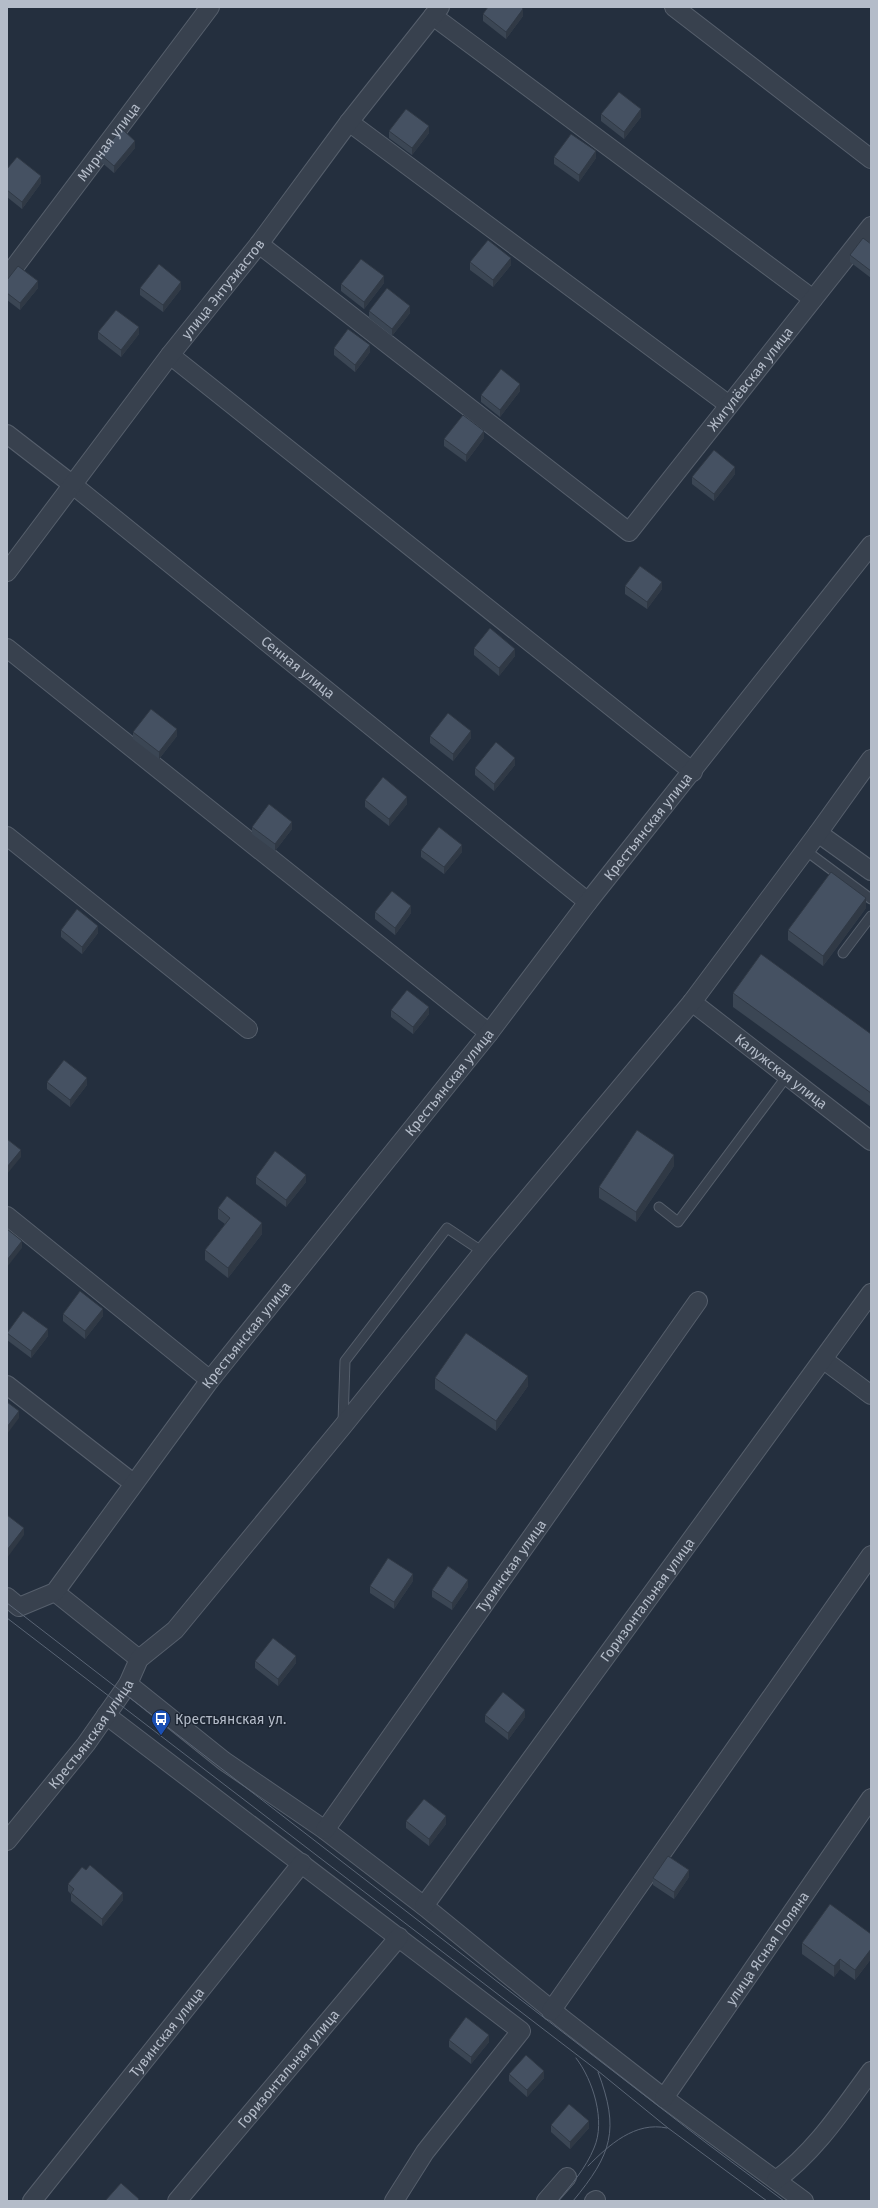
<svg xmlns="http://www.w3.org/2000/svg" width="878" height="2208" font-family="'Fira Sans',sans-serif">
  <rect width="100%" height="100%" fill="#242f3e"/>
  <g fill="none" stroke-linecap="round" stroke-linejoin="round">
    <defs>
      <g id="lane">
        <path d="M 805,850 L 871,899"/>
        <path d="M 843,953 L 871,916"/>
        <path d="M 659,1207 L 678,1222 L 787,1076"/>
        <path d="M 343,1422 L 345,1361 L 447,1228 L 483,1252"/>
      </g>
      <g id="street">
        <path d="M 674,7 L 871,159"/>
        <path d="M 433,16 L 813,299"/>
        <path d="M 349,122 L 729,405"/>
        <path id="s1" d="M 259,244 L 629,532 L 871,226"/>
        <path id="s2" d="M 7,277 L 210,7"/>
        <path d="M 170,355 L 693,772"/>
        <path id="s3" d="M 7,434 L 73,485 L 588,902"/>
        <path id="s4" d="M 7,572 L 170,355 L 259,244 L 349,122 L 440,7"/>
        <path d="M 7,648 L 489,1033"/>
        <path d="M 818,833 L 871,871"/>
        <path d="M 7,836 L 248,1029"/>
        <path id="s5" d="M 692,1002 L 871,1141"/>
        <path d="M 7,1216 L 210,1380"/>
        <path d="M 824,1360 L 871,1395"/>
        <path d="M 7,1385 L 133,1483"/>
        <path d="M 55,1592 L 139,1659"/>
        <path id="s6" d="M 7,1597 L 19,1607 L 55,1592 L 210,1380 L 489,1033 L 588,902 L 871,545"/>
        <path d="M 128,1684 L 224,1761 L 325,1830 L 424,1906 L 564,2020 L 664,2098 L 804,2201"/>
        <path d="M 106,1715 L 521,2031 L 425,2152 L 394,2201"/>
        <path id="s7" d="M 325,1830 L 698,1301"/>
        <path id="s8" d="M 7,1841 L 86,1744 L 128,1684 L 139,1659 L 175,1630 L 343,1426 L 483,1252 L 692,1002 L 818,833 L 871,759"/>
        <path id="s9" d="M 424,1906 L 871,1293"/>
        <path d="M 551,2011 L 871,1555"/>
        <path id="s10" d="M 664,2098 L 871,1798"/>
        <path d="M 776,2180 C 815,2152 843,2109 871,2071"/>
        <path id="s11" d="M 32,2201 L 302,1863"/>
        <path id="s12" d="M 177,2201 L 399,1937"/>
        <path d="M 546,2201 L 567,2177"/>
        <path d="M 594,2201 L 596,2200"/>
      </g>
    </defs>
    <use href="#lane" stroke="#565f6c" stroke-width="11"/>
    <use href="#street" stroke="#565f6c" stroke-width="20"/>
    <use href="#lane" stroke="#38414e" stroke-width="9"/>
    <use href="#street" stroke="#38414e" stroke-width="18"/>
    <g stroke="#5a6575" stroke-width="1">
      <path d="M 7,1603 L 705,2142 L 784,2201"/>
      <path d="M 7,1618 L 598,2071 L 668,2128 L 767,2201"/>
      <path d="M 588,2166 C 609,2145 635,2121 667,2128"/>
      <path d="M 558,2201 C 571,2185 586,2168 594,2148 C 606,2121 593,2080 576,2058"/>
      <path d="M 573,2201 C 612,2154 620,2130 598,2072"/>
    </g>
  </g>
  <g fill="#3b4654">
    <path d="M 483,14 L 523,16 L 506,39 L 483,21 Z"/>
    <path d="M 601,114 L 641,117 L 624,139 L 601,121 Z"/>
    <path d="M 389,131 L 429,133 L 412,155 L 389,138 Z"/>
    <path d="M 135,148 L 114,173 L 100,161 L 100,154 Z"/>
    <path d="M 554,157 L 596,158 L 579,182 L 554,164 Z"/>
    <path d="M 7,169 L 41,183 L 22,209 L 7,197 Z"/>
    <path d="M 871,244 L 871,278 L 850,262 L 850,255 Z"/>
    <path d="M 470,262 L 511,265 L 493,287 L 470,270 Z"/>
    <path d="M 7,280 L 38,288 L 20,310 L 7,300 Z"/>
    <path d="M 384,283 L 364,309 L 341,291 L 341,284 Z"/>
    <path d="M 140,288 L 181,289 L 163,312 L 140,295 Z"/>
    <path d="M 369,311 L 410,313 L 392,336 L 369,318 Z"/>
    <path d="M 98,332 L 139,334 L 121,357 L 98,339 Z"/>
    <path d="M 334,348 L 370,352 L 355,372 L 334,355 Z"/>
    <path d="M 520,391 L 500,417 L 481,402 L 481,395 Z"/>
    <path d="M 484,438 L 466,462 L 444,446 L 444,439 Z"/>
    <path d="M 735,474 L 714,501 L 692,484 L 692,477 Z"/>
    <path d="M 625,586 L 662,589 L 647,609 L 625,594 Z"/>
    <path d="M 474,648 L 515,656 L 499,676 L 474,655 Z"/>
    <path d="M 133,732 L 177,736 L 159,759 L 133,739 Z"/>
    <path d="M 430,736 L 471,738 L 453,761 L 430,743 Z"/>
    <path d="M 515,765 L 494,791 L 475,775 L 475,768 Z"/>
    <path d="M 365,800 L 407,804 L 389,826 L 365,807 Z"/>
    <path d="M 252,827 L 292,829 L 275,851 L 252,834 Z"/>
    <path d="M 421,850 L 462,852 L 444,874 L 421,857 Z"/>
    <path d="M 866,908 L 823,966 L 788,940 L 788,930 Z"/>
    <path d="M 375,912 L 411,913 L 395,935 L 375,919 Z"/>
    <path d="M 61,930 L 98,933 L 82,954 L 61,937 Z"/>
    <path d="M 733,993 L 871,1034 L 871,1107 L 733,1007 Z"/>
    <path d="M 391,1010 L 429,1014 L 413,1034 L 391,1017 Z"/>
    <path d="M 47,1082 L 87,1085 L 70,1107 L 47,1089 Z"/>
    <path d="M 674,1166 L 636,1222 L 599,1198 L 599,1187 Z"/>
    <path d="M 256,1177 L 306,1182 L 286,1207 L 256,1184 Z"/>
    <path d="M 218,1208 L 262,1234 L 228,1278 L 205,1260 L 205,1250 L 225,1224 L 218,1219 Z"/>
    <path d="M 63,1314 L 103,1316 L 85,1339 L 63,1321 Z"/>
    <path d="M 7,1332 L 48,1336 L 31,1358 L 7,1340 Z"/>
    <path d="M 435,1378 L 528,1386 L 496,1431 L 435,1389 Z"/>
    <path d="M 413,1581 L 394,1609 L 370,1593 L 370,1586 Z"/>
    <path d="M 468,1587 L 452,1610 L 432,1597 L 432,1590 Z"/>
    <path d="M 255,1661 L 296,1663 L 278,1686 L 255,1668 Z"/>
    <path d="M 485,1715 L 525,1717 L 508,1740 L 485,1722 Z"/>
    <path d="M 406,1821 L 446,1824 L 429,1846 L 406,1828 Z"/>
    <path d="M 689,1877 L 674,1899 L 653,1885 L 653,1878 Z"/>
    <path d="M 68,1884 L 123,1900 L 102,1926 L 71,1901 L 71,1894 L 68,1891 Z"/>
    <path d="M 871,1934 L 871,1959 L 855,1980 L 840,1969 L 834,1977 L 802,1954 L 802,1943 Z"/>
    <path d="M 449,2040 L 489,2042 L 471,2064 L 449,2047 Z"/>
    <path d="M 509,2074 L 544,2078 L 527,2097 L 509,2081 Z"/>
    <path d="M 551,2125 L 589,2128 L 570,2149 L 551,2132 Z"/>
  </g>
  <g fill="#303945">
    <path d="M 523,9 L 523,16 L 506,39 L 506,32 Z"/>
    <path d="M 641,109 L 641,117 L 624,139 L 624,132 Z"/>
    <path d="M 429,126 L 429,133 L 412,155 L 412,148 Z"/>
    <path d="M 135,141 L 135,148 L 114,173 L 114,166 Z"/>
    <path d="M 596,151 L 596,158 L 579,182 L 579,175 Z"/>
    <path d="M 41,176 L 41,183 L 22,209 L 22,202 Z"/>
    <path d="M 511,258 L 511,265 L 493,287 L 493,280 Z"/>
    <path d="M 384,276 L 384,283 L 364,309 L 364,302 Z"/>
    <path d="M 38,281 L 38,288 L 20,310 L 20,303 Z"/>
    <path d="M 181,282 L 181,289 L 163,312 L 163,305 Z"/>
    <path d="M 410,306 L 410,313 L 392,336 L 392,329 Z"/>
    <path d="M 139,327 L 139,334 L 121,357 L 121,350 Z"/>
    <path d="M 370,345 L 370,352 L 355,372 L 355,365 Z"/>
    <path d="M 520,384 L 520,391 L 500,417 L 500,410 Z"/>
    <path d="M 484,431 L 484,438 L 466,462 L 466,455 Z"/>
    <path d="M 735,467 L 735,474 L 714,501 L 714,494 Z"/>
    <path d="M 662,582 L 662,589 L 647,609 L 647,602 Z"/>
    <path d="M 515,649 L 515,656 L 499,676 L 499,668 Z"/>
    <path d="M 177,729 L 177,736 L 159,759 L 159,752 Z"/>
    <path d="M 471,731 L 471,738 L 453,761 L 453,754 Z"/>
    <path d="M 515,758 L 515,765 L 494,791 L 494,784 Z"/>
    <path d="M 407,797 L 407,804 L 389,826 L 389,819 Z"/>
    <path d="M 292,822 L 292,829 L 275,851 L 275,844 Z"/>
    <path d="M 462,845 L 462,852 L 444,874 L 444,867 Z"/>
    <path d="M 866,898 L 866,908 L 823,966 L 823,956 Z"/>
    <path d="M 411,906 L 411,913 L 395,935 L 395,928 Z"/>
    <path d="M 98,926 L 98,933 L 82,954 L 82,947 Z"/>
    <path d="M 429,1007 L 429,1014 L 413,1034 L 413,1027 Z"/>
    <path d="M 87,1078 L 87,1085 L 70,1107 L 70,1100 Z"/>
    <path d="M 21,1150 L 21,1157 L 7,1174 L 7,1167 Z"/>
    <path d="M 674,1155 L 674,1166 L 636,1222 L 636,1212 Z"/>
    <path d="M 306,1175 L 306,1182 L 286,1207 L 286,1200 Z"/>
    <path d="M 262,1223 L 262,1234 L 228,1278 L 228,1268 Z"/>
    <path d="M 22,1241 L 22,1248 L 7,1267 L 7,1260 Z"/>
    <path d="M 103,1309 L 103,1316 L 85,1339 L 85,1331 Z"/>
    <path d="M 48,1329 L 48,1336 L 31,1358 L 31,1351 Z"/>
    <path d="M 528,1376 L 528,1386 L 496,1431 L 496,1421 Z"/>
    <path d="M 19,1411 L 19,1418 L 7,1434 L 7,1427 Z"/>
    <path d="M 24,1528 L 24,1535 L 7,1558 L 7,1550 Z"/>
    <path d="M 413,1574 L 413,1581 L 394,1609 L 394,1602 Z"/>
    <path d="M 468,1580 L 468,1587 L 452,1610 L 452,1603 Z"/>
    <path d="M 296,1656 L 296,1663 L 278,1686 L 278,1679 Z"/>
    <path d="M 525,1710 L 525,1717 L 508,1740 L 508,1733 Z"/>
    <path d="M 446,1816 L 446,1824 L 429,1846 L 429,1839 Z"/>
    <path d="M 689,1870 L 689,1877 L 674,1899 L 674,1892 Z"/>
    <path d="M 123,1893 L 123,1900 L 102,1926 L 102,1919 Z"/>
    <path d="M 871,1949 L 871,1959 L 855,1980 L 855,1970 Z"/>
    <path d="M 840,1959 L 840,1969 L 834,1977 L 834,1966 Z"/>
    <path d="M 489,2035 L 489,2042 L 471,2064 L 471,2057 Z"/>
    <path d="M 544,2071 L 544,2078 L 527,2097 L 527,2090 Z"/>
    <path d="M 589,2121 L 589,2128 L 570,2149 L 570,2142 Z"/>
  </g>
  <g fill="#455162" stroke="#303945">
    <path d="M 488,7 L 521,7 L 523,9 L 506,32 L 483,14 Z"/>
    <path d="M 619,92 L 641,109 L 624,132 L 601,114 Z"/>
    <path d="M 406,109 L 429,126 L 412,148 L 389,131 Z"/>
    <path d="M 122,129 L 135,141 L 114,166 L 100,154 Z"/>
    <path d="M 571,134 L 596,151 L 579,175 L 554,157 Z"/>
    <path d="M 17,157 L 41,176 L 22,202 L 7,190 L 7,169 Z"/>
    <path d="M 863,238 L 871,244 L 871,271 L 850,255 Z"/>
    <path d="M 488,240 L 511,258 L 493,280 L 470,262 Z"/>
    <path d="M 361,259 L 384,276 L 364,302 L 341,284 Z"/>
    <path d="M 159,264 L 181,282 L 163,305 L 140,288 Z"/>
    <path d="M 18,266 L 38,281 L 20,303 L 7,293 L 7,280 Z"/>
    <path d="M 387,288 L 410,306 L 392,329 L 369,311 Z"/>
    <path d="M 116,310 L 139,327 L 121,350 L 98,332 Z"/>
    <path d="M 348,329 L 370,345 L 355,365 L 334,348 Z"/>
    <path d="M 501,369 L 520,384 L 500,410 L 481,395 Z"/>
    <path d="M 463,415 L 484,431 L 466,455 L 444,439 Z"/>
    <path d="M 714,450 L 735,467 L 714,494 L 692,477 Z"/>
    <path d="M 640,566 L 662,582 L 647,602 L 625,586 Z"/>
    <path d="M 490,628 L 515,649 L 499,668 L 474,648 Z"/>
    <path d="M 151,709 L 177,729 L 159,752 L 133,732 Z"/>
    <path d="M 448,713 L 471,731 L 453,754 L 430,736 Z"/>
    <path d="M 496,742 L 515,758 L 494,784 L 475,768 Z"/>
    <path d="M 383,777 L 407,797 L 389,819 L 365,800 Z"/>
    <path d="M 269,804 L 292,822 L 275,844 L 252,827 Z"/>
    <path d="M 439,827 L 462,845 L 444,867 L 421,850 Z"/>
    <path d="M 831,872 L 866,898 L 823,956 L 788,930 Z"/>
    <path d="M 392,891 L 411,906 L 395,928 L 375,912 Z"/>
    <path d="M 77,909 L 98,926 L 82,947 L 61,930 Z"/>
    <path d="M 761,954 L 871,1034 L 871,1093 L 733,993 Z"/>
    <path d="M 407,990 L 429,1007 L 413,1027 L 391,1010 Z"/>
    <path d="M 64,1060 L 87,1078 L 70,1100 L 47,1082 Z"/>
    <path d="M 637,1130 L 674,1155 L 636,1212 L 599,1187 Z"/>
    <path d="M 7,1139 L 21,1150 L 7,1167 Z"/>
    <path d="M 275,1151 L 306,1175 L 286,1200 L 256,1177 Z"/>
    <path d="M 227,1196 L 262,1223 L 228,1268 L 205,1250 L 230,1218 L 218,1208 Z"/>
    <path d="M 7,1229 L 22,1241 L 7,1260 Z"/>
    <path d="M 80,1291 L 103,1309 L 85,1331 L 63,1314 Z"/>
    <path d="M 23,1311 L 48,1329 L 31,1351 L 7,1333 Z"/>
    <path d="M 466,1333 L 528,1376 L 496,1421 L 435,1378 Z"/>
    <path d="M 7,1402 L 19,1411 L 7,1427 Z"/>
    <path d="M 7,1515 L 24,1528 L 7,1550 Z"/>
    <path d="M 388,1558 L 413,1574 L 394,1602 L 370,1586 Z"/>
    <path d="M 448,1566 L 468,1580 L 452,1603 L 432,1590 Z"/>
    <path d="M 273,1638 L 296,1656 L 278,1679 L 255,1661 Z"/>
    <path d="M 503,1692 L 525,1710 L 508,1733 L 485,1715 Z"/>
    <path d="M 424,1799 L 446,1816 L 429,1839 L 406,1821 Z"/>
    <path d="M 668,1856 L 689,1870 L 674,1892 L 653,1878 Z"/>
    <path d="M 90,1865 L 123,1893 L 102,1919 L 71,1893 L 74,1889 L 68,1884 L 82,1867 L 86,1870 Z"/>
    <path d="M 830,1904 L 871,1934 L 871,1949 L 855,1970 L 840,1959 L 834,1966 L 802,1943 Z"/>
    <path d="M 466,2017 L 489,2035 L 471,2057 L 449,2040 Z"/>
    <path d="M 526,2055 L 544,2071 L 527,2090 L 509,2074 Z"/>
    <path d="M 569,2104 L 589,2121 L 570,2142 L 551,2125 Z"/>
    <path d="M 121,2183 L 139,2199 L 138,2201 L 105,2201 Z"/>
  </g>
  <defs>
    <symbol id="bus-pin" viewBox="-11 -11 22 30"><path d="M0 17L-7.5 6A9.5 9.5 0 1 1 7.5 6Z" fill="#1a4fb4" stroke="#1d2633"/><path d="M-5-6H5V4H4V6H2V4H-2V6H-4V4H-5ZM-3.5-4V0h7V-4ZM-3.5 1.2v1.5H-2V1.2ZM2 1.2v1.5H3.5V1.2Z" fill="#fff"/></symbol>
  </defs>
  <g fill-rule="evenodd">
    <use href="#bus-pin" x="150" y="1708" width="22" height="30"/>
  </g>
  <g text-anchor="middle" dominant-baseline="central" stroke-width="3" stroke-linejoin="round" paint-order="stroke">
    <g font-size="14" fill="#b4bcc9" stroke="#1d2633">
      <text stroke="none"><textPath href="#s2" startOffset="169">Мирная улица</textPath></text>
      <text stroke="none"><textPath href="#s4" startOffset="356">улица Энтузиастов</textPath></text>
      <text stroke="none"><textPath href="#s1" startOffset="664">Жигулёвская улица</textPath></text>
      <text stroke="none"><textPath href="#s3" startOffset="373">Сенная улица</textPath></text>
      <text stroke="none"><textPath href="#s6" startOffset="1023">Крестьянская улица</textPath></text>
      <text stroke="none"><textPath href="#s5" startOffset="113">Калужская улица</textPath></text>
      <text stroke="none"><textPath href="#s6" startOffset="699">Крестьянская улица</textPath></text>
      <text stroke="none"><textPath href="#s6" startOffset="375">Крестьянская улица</textPath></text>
      <text stroke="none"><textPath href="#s7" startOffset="323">Тувинская улица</textPath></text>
      <text stroke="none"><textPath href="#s9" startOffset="379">Горизонтальная улица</textPath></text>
      <text stroke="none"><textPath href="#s8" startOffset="136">Крестьянская улица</textPath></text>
      <text stroke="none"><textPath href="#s10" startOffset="182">улица Ясная Поляна</textPath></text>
      <text stroke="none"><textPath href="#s11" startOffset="216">Тувинская улица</textPath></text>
      <text stroke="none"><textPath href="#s12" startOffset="173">Горизонтальная улица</textPath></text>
    </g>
    <g font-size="14" fill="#b4bcc9" stroke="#1d2633" text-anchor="start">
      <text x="175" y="1719">Крестьянская ул.</text>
    </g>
  </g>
  <rect width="878" height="2208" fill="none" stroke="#b4bcc9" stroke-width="16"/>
</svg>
